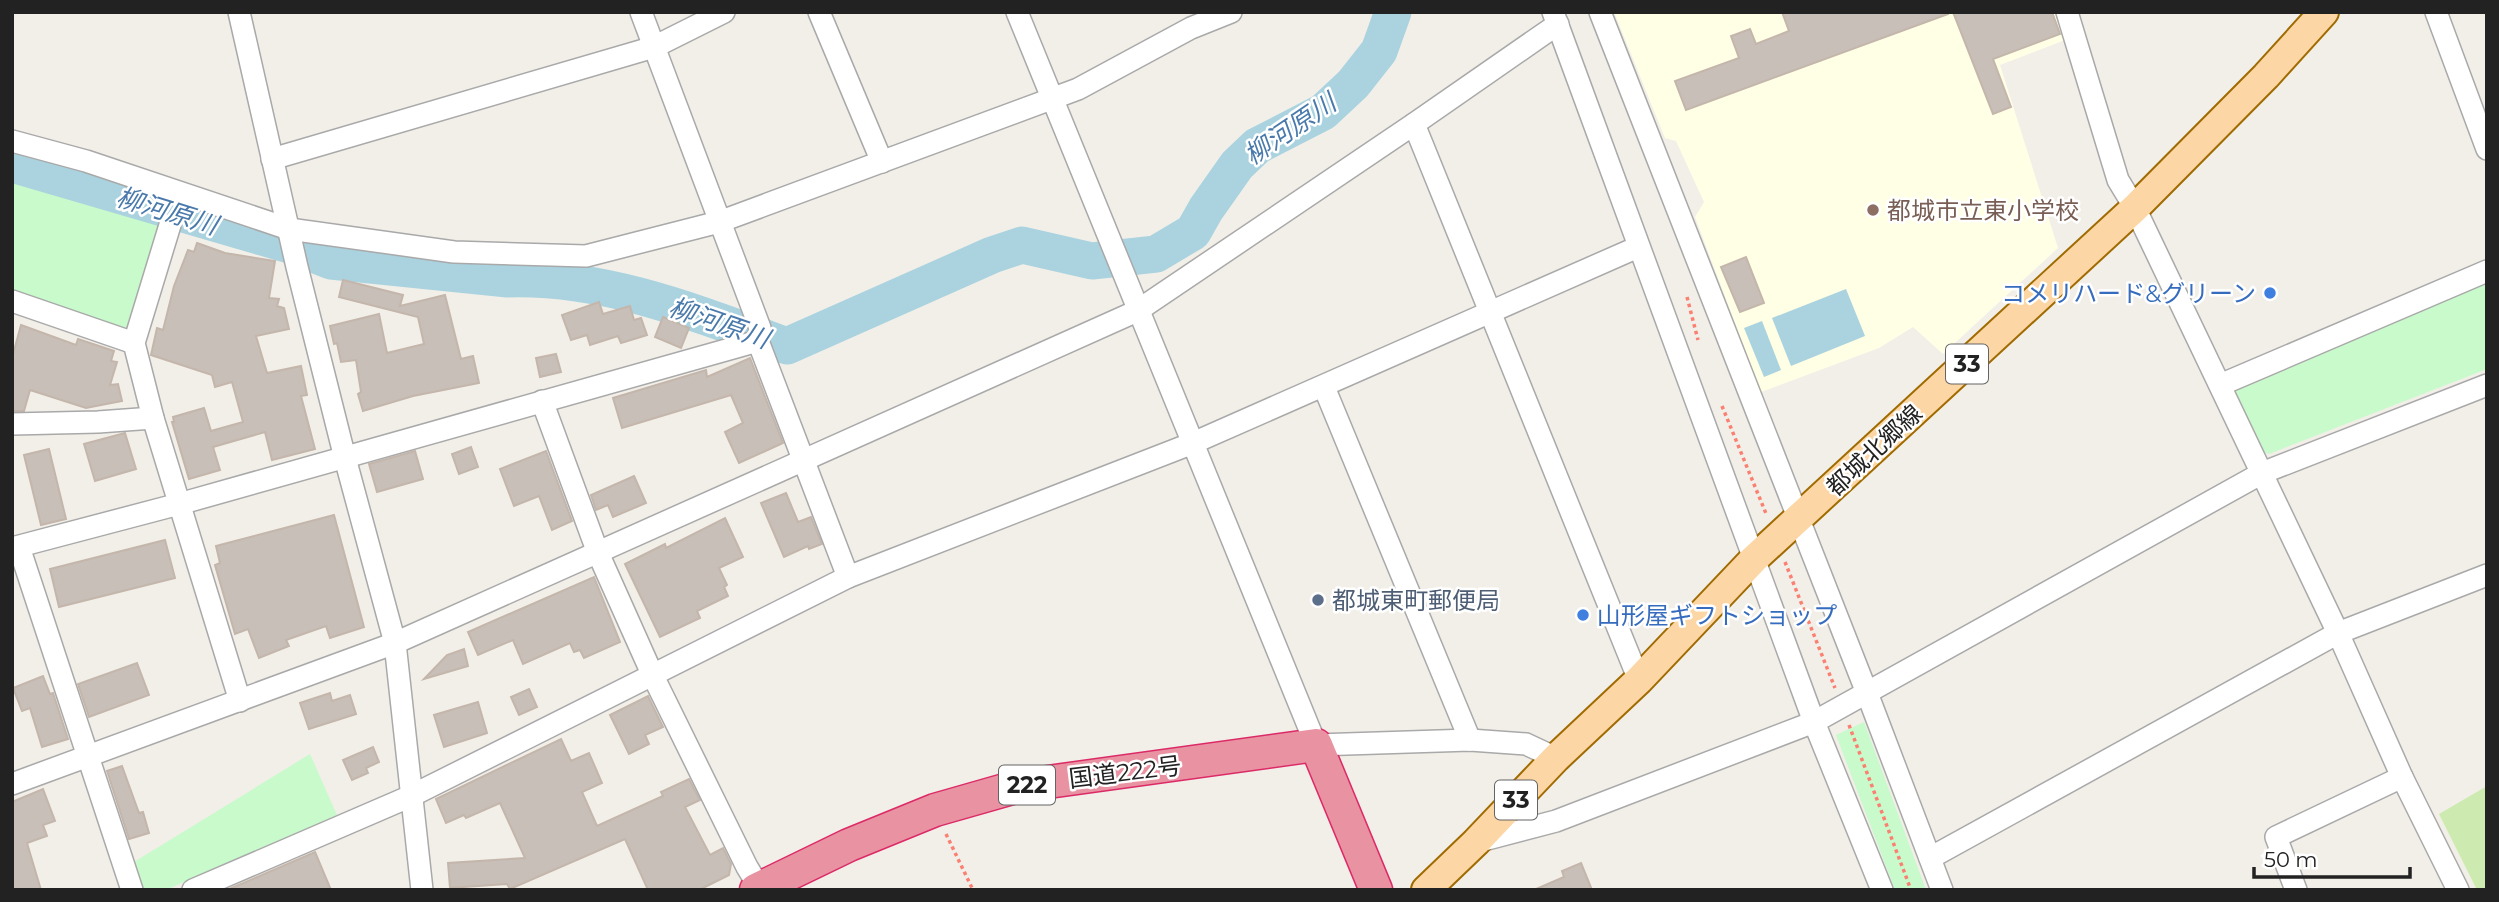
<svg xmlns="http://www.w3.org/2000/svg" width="2499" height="902" font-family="Montserrat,'Noto Sans JP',sans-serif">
  <rect width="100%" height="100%" fill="#f2efe9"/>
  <path fill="#ffffe5" d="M 1614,12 L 2057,12 L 2065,40 L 2000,65 L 2058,248 L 1943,354 L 1913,327 L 1879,348 L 1761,392 L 1695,217 L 1704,202 L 1676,141 L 1665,138 Z"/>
  <path fill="#cdebb0" d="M 2487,786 L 2487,890 L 2477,890 L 2439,814 Z"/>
  <g fill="#c8facc">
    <path d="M 12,175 L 161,222 L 131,326 L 119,330 L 12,293 Z"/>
    <path d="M 2487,281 L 2487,369 L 2269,454 L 2261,452 L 2233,391 L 2236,384 Z"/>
    <path d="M 1864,722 L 1926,890 L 1895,890 L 1836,735 Z"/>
    <path d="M 310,754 L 337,815 L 166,890 L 144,890 L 134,862 Z"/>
  </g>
  <g fill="#aad3df">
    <path d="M 1846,289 L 1865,336 L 1791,366 L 1772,318 Z"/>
    <path d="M 1762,321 L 1781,370 L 1764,377 L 1744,328 Z"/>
  </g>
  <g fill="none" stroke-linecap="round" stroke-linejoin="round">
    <path stroke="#aad3df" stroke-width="37" d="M 12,164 L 293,246 L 331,261 L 508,279 C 605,276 697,313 787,346 L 992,255 L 1022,245 L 1092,261 L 1156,254 L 1193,232 L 1206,209 L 1237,165 L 1257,146 L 1323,112 L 1353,84 L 1379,51 L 1393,12"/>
  </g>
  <g fill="#c7bfb8" stroke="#c4b6ab" stroke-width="2">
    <path d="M 1782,12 L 1948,12 L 1948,14 L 1686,110 L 1675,81 L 1739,58 L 1731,36 L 1750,29 L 1756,44 L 1789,31 Z"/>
    <path d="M 1953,12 L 2052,12 L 2060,34 L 1993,59 L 2011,107 L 1993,114 Z"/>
    <path d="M 197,243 L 225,253 L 275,261 L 269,298 L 279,299 L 277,306 L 284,308 L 289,329 L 256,336 L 267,373 L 301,366 L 307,395 L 301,396 L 315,449 L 272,460 L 265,432 L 213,447 L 220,470 L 189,479 L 172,422 L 174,422 L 173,417 L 204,408 L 211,431 L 243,422 L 232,382 L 215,387 L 212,375 L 151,355 L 157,328 L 163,330 L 174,286 L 188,250 L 194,252 Z"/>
    <path d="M 1746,257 L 1764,303 L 1740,312 L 1721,267 Z"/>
    <path d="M 343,280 L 403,295 L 400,306 L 445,295 L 461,359 L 473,356 L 479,383 L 413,396 L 363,411 L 358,394 L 361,392 L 356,360 L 341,362 L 337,343 L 334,344 L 330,326 L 379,314 L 387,353 L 424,344 L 418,317 L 339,297 Z"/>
    <path d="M 599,302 L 603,314 L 630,306 L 634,320 L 641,318 L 647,335 L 621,343 L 618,336 L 590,345 L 587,335 L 571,340 L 562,315 Z"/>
    <path d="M 663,317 L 689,328 L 681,348 L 655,337 Z"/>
    <path d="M 21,325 L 76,345 L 78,339 L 114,351 L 111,361 L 117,362 L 110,385 L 118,384 L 122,401 L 86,408 L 30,390 L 24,411 L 12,411 L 12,358 Z"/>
    <path d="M 556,354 L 561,372 L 540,377 L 536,358 Z"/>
    <path d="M 750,358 L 783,443 L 739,463 L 725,432 L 743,423 L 731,395 L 622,428 L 613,398 L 706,370 L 707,377 Z"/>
    <path d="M 125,433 L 136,469 L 95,481 L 84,444 Z"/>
    <path d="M 471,447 L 478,467 L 459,474 L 452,454 Z"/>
    <path d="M 49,449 L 66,519 L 41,525 L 24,455 Z"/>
    <path d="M 415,451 L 423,479 L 377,492 L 369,464 Z"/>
    <path d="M 546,451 L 572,521 L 552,530 L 539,496 L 514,506 L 500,469 Z"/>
    <path d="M 634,476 L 646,503 L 613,517 L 608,505 L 596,510 L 591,495 Z"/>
    <path d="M 786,493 L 798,522 L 811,517 L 822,544 L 809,549 L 808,546 L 784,557 L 761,503 Z"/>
    <path d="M 334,515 L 364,627 L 330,638 L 326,626 L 286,640 L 289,646 L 259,658 L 248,629 L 235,634 L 215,565 L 220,563 L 216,546 Z"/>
    <path d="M 725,518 L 743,557 L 719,568 L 727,585 L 724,587 L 728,596 L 697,611 L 700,618 L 660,637 L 625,564 L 665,544 L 666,548 Z"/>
    <path d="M 165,540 L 175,578 L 59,607 L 50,569 Z"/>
    <path d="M 594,577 L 620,642 L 584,658 L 580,650 L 574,652 L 570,643 L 523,664 L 513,640 L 478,655 L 468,632 Z"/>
    <path d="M 464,649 L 468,666 L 424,679 L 447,655 Z"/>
    <path d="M 137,663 L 149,695 L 89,717 L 78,684 Z"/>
    <path d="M 43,676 L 50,694 L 53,693 L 68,739 L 42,747 L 30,708 L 22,711 L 13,688 Z"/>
    <path d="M 529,689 L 537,707 L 519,715 L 511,697 Z"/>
    <path d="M 330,693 L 332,701 L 350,695 L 356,714 L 309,729 L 300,703 Z"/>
    <path d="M 648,696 L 663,727 L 645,735 L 649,744 L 629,754 L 610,715 Z"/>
    <path d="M 478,702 L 487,733 L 444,747 L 434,715 Z"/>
    <path d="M 561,739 L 571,761 L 589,753 L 602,783 L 582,792 L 597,826 L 663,796 L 661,792 L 689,779 L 700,800 L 685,807 L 710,855 L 723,848 L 731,864 L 729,875 L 699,890 L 648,890 L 625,839 L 510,889 L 507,884 L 450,888 L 448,863 L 525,858 L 500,803 L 466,818 L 464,815 L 446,823 L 436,799 Z"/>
    <path d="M 373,747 L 379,762 L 366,768 L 368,773 L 352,780 L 343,760 Z"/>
    <path d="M 122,766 L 139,813 L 143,812 L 149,833 L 129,839 L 107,771 Z"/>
    <path d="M 43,789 L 55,821 L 43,825 L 47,836 L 27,843 L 41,890 L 12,890 L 12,802 Z"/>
    <path d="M 315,852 L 331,890 L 227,890 Z"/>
    <path d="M 1581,863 L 1592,890 L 1534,890 L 1564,877 L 1562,871 Z"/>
  </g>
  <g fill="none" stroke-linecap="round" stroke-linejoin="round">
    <defs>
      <g id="minor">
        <path d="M 239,12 L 297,267 L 345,458 L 395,643 L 422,890"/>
        <path d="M 641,12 L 760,328 L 758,341 L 848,577"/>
        <path d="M 819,12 L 882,162"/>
        <path d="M 1017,12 L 1316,745 L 1470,740 L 1526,744 L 1556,758"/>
        <path d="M 1553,12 L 1814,722 L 1882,890"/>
        <path d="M 1600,12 L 1867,693 L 1942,890"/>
        <path d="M 2067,12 L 2118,180 L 2135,208 L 2338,633 L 2402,777 L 2458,890"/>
        <path d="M 2436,12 L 2487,149"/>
        <path d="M 1414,124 L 1639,680"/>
        <path d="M 12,141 L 86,161 L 289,229 L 454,252 L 586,256 L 719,222 L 1078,89 L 1191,28 L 1231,12"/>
        <path d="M 272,159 L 654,47 L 724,12"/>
        <path d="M 170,225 L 134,343 L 153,418 L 240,701"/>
        <path d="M 12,301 L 134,343"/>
        <path d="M 2220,385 L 2487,271"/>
        <path d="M 1324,387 L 1470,740"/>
        <path d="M 542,401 L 598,553 L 653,676 L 747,867 L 761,890"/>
        <path d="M 12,424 L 98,422 L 153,418"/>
        <path d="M 19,547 L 132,890"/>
        <path d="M 12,548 L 179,504 L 758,341"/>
        <path d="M 12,784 L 395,643 L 1137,311 L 1414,124 L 1558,24"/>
        <path d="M 1476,842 L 1556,821 L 1814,722 L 2262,473 L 2487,385"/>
        <path d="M 1930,858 L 2338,633 L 2487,575"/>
        <path d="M 193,890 L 411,796 L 848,577 L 1193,443 L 1638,247"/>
        <path d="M 2296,890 L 2276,837 L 2402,777"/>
      </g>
      <path id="major" d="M 1426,890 L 1476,842 L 1556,758 L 1639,680 L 1754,559 L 2135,208 L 2266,76 L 2324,12"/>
      <path id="highway" d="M 756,890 L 849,845 L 935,810 L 1019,786 L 1316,745 L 1376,890"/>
    </defs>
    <use href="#minor" stroke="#a9a9a9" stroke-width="24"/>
    <use href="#major" stroke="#a06b00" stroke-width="32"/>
    <use href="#highway" stroke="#dc2a67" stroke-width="35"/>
    <g stroke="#fa8072" stroke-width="3.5" stroke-dasharray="3.5 3.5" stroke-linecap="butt">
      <path d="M 1687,297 L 1698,340"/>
      <path d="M 1722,406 L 1767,516"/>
      <path d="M 1785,562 L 1835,688"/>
      <path d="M 1849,725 L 1911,890"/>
      <path d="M 946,834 L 973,890"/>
    </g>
    <use href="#minor" stroke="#fff" stroke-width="21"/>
    <use href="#major" stroke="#fcd6a4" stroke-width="28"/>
    <use href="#highway" stroke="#e892a2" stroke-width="32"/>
  </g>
  <circle fill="#8d6e63" stroke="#fff" stroke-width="2.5" cx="1873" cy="210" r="7"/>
  <g fill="#3f7fe0" stroke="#fff" stroke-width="2.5">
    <circle cx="2270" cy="293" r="7"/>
    <circle cx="1583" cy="615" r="7"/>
  </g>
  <circle fill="#5c6f8a" stroke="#fff" stroke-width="2.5" cx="1318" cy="600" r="7"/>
  <g text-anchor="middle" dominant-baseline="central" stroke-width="5" stroke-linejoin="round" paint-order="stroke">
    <g fill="#fff" stroke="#646464" stroke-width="2">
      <rect x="1946" y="344.5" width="42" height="39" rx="5"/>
      <rect x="999" y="765.5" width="56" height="39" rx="5"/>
      <rect x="1495" y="780.5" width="42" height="39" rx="5"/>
    </g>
    <g font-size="23" font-weight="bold" fill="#222">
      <text x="1967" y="364">33</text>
      <text x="1027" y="785">222</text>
      <text x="1516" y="800">33</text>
    </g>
    <g font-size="24" fill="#785e54" stroke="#fff" text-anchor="start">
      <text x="1887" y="210">都城市立東小学校</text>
    </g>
    <g font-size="24" fill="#366cbe" stroke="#fff" text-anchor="end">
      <text x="2256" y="293">コメリハード&amp;グリーン</text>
      <text x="1597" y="615" text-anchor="start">山形屋ギフトショップ</text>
    </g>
    <g font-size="24" fill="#222" stroke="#fff">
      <text transform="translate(1874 450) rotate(-43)">都城北郷線</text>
      <text transform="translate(1125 772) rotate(-7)">国道222号</text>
    </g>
    <g font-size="24" fill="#4e5e75" stroke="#fff" text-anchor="start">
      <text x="1332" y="600">都城東町郵便局</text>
    </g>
    <g font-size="26" font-style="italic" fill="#4a7aab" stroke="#fff">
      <text transform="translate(1290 129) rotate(-34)">柳河原川</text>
      <text transform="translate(167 211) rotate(17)">柳河原川</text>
      <text transform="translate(719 323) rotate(19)">柳河原川</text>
    </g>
  </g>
  <rect width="2499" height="902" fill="none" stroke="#222222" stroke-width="28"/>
  <path d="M2254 867v10h156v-10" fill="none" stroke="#222222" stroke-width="3.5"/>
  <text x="2264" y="867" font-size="21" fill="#222222" stroke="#ffffff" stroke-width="5" paint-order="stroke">50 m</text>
</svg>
